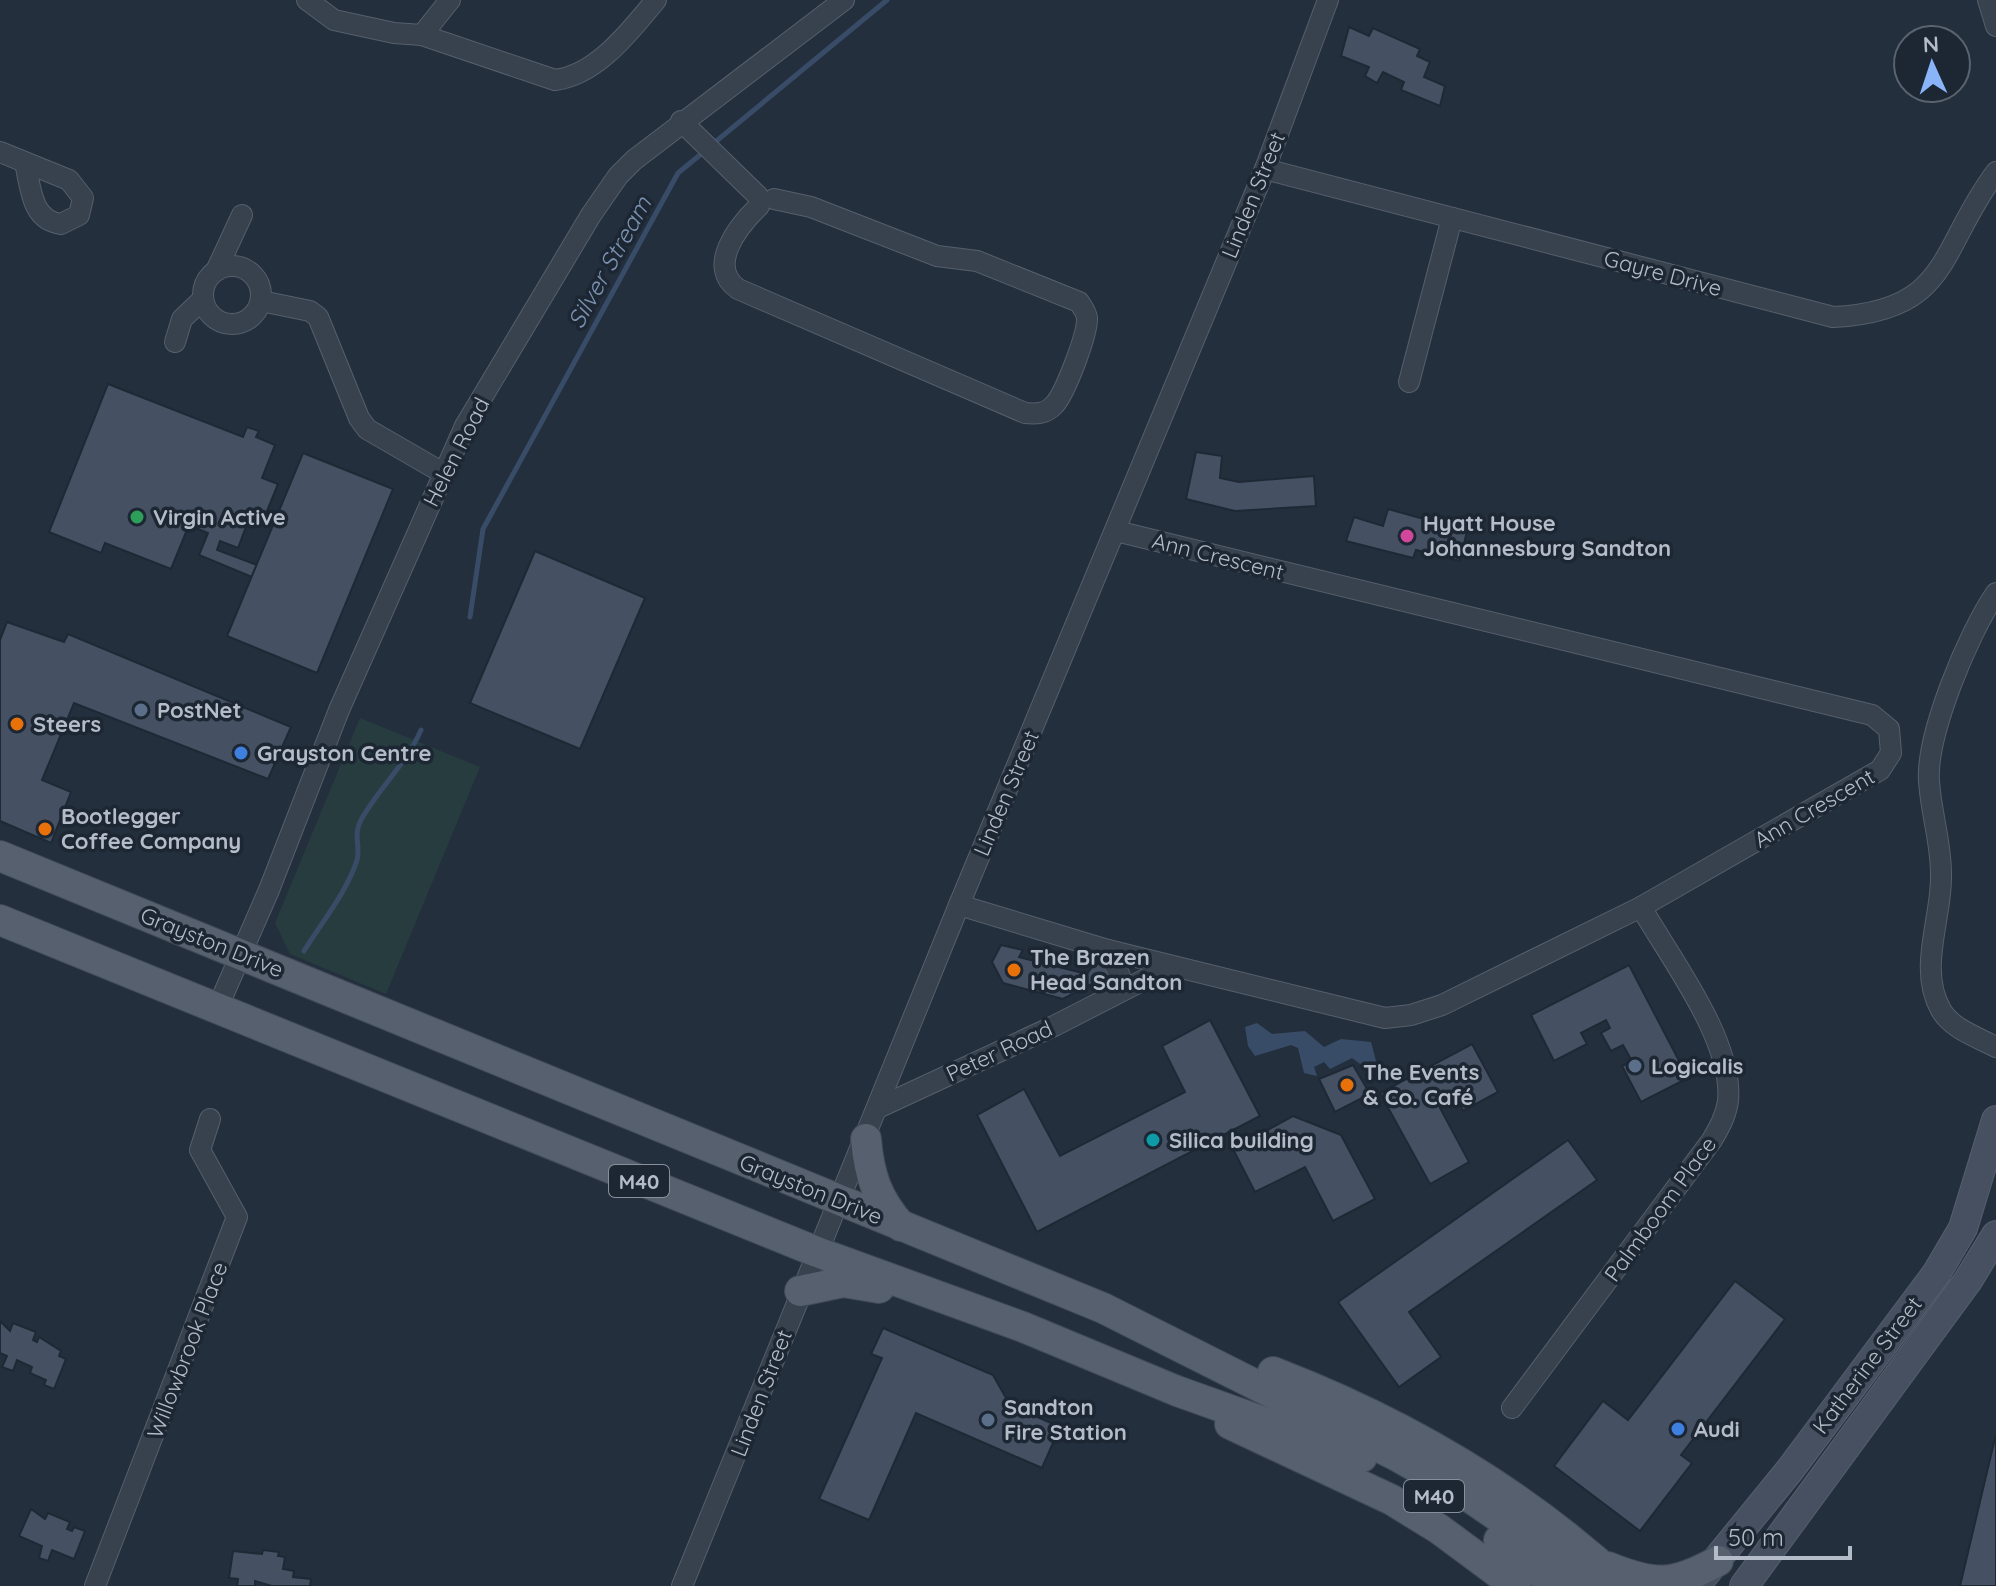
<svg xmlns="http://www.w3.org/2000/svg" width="1996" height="1586" font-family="Quicksand,sans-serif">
  <rect width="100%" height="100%" fill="#242f3e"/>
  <path fill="#263c3f" d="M 360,718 L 480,767 L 386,994 L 290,954 L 275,923 Z"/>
  <path fill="#394c67" d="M 1257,1023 L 1272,1034 L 1305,1031 L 1324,1047 L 1341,1039 L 1371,1042 L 1376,1061 L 1367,1069 L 1352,1058 L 1330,1069 L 1324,1062 L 1314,1067 L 1317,1076 L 1304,1073 L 1298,1048 L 1291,1045 L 1255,1056 L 1248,1046 L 1245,1027 Z"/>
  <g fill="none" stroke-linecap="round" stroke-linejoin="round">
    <g stroke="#394c67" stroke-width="5">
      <path d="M 714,143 L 887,0"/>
      <path d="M 470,617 L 483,529 L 678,173 L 706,150"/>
      <path d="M 304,951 C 321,923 347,892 357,860 C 361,846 352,835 362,818 C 380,787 406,764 421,730"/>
    </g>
  </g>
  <g fill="#455162" stroke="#1f2835" stroke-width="2">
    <path d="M 1349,27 L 1369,36 L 1373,28 L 1420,49 L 1417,56 L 1430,62 L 1424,77 L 1445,86 L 1440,106 L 1401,90 L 1404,82 L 1383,72 L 1377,83 L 1365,76 L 1369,67 L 1341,56 Z"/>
    <path d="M 108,384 L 243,437 L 247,427 L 259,431 L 256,437 L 275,445 L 262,478 L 278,484 L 265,516 L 252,511 L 238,548 L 220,541 L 217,550 L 257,565 L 252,577 L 199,555 L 208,533 L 189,525 L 171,569 L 105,543 L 101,553 L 49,532 Z"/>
    <path d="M 1196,452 L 1222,456 L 1220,478 L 1239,482 L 1314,476 L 1316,506 L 1235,511 L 1186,499 Z"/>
    <path d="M 303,453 L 393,489 L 317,673 L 227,636 Z"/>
    <path d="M 1388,509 L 1467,531 L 1460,561 L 1416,550 L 1413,558 L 1346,541 L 1354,517 L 1383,526 Z"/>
    <path d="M 535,551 L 645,598 L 580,749 L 470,703 Z"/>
    <path d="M 7,622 L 64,642 L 68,634 L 291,727 L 268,779 L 74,703 L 42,780 L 71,792 L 51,843 L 0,821 L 0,640 Z"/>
    <path d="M 1001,945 L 1023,950 L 1019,957 L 1087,974 L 1094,964 L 1109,963 L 1109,975 L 1063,999 L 1003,983 L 992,962 Z"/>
    <path d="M 1629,965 L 1688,1078 L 1641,1102 L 1622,1066 L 1632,1061 L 1623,1045 L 1611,1051 L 1601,1033 L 1610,1028 L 1606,1020 L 1581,1033 L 1587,1044 L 1554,1061 L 1531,1015 Z"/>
    <path d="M 1210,1020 L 1260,1116 L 1037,1232 L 977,1115 L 1024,1089 L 1060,1156 L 1185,1092 L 1162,1046 Z"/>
    <path d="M 1472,1044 L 1498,1092 L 1463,1111 L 1457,1099 L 1440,1108 L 1469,1162 L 1430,1184 L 1380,1093 Z"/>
    <path d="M 1353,1065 L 1370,1094 L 1335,1112 L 1319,1079 Z"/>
    <path d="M 1293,1116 L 1341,1135 L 1375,1199 L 1333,1221 L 1305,1167 L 1255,1192 L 1233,1149 Z"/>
    <path d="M 1568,1140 L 1597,1180 L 1409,1312 L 1441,1357 L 1399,1387 L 1338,1302 Z"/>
    <path d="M 1735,1281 L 1785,1319 L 1681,1455 L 1692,1463 L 1640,1531 L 1554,1466 L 1603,1401 L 1628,1420 Z"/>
    <path d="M 0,1321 L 10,1331 L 13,1323 L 36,1332 L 33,1340 L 37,1342 L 39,1337 L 61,1351 L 59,1356 L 66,1359 L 54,1389 L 44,1385 L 46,1380 L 30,1373 L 32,1367 L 17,1360 L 13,1371 L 2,1367 L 7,1356 L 0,1353 Z"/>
    <path d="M 883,1328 L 993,1375 L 1010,1405 L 1060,1427 L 1042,1468 L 916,1413 L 869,1520 L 819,1499 L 882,1358 L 871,1354 Z"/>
    <path d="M 1996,1434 L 1996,1586 L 1960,1586 Z"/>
    <path d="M 31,1509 L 45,1519 L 48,1513 L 70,1522 L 67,1529 L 72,1531 L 74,1527 L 85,1531 L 74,1559 L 52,1550 L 48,1561 L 39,1558 L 42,1546 L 19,1536 Z"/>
    <path d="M 263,1550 L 279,1552 L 278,1556 L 285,1557 L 283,1569 L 294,1571 L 293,1577 L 311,1579 L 310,1586 L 272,1586 L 255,1581 L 255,1586 L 237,1586 L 238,1579 L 229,1578 L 233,1551 L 262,1554 Z"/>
  </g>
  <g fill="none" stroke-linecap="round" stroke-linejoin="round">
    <defs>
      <g id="minor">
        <path d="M 307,0 L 334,20 L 394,33 L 422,35 L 555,80 C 597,75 630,31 656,0"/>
        <path d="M 1988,0 L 1996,26"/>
        <path d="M 422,35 L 450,0"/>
        <path d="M 681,121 L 758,196"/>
        <path d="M 0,152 L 69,180 L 83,198 L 79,215 L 61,224 C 31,220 31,188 25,163"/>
        <path d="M 1265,169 L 1833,317 C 1952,311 1938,249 1996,172"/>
        <path d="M 759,206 C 738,226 706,267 738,289 L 1025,413 C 1036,414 1046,414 1054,405 C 1065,394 1088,333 1087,318 C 1086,311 1082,307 1079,302 L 977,261 L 937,256 L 811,207 L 774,199"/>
        <circle cx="232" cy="295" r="29"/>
        <path d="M 216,271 L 242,215"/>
        <path d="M 261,301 L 310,311 L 318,317 L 359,418 L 367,429 L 443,473"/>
        <path d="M 175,342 L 182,319 L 203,299"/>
        <path d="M 1409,382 L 1452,218"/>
        <path d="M 1996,593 C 1969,632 1926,734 1929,781 C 1931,814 1942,845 1941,878 C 1941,920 1918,970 1941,1010 C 1952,1029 1977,1037 1996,1047"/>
        <path d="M 959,905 L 1108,950 L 1385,1018 L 1411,1015 L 1442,1005 L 1641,907 L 1880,770 L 1891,753 L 1889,729 L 1872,715 L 1116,531"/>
        <path d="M 1108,950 L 1120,976 L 1118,992"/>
        <path d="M 217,1009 L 269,890 L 339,710 L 465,426 L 591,215 L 618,176 L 634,160 L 844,0"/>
        <path d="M 880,1107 L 1054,1026 L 1171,966"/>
        <path d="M 1512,1408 L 1712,1140 C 1719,1128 1726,1116 1728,1101 C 1734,1041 1670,958 1641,907"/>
        <path d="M 95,1586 L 237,1217 L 200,1150 L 210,1119"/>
        <path d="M 682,1586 L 959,905 L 1265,169 L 1328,0"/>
      </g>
      <g id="secondary">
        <path d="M 1701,1579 L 1789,1471 L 1936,1274 L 1963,1228 L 1996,1120"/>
        <path d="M 1744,1586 L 1967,1282 L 1996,1235"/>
      </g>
      <g id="primary">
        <path d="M 0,856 L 1103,1308 L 1397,1456 L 1471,1498 L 1567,1564 L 1589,1586"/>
        <path d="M 0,920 L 817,1252 L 1023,1327 L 1177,1391 L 1362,1457"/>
        <path d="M 866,1139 C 869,1175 877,1199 901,1226"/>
        <path d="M 800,1291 L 843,1282 L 879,1288"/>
        <path d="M 1273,1372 C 1403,1422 1522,1491 1624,1586"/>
        <path d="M 1230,1424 L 1392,1500 L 1439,1529 L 1516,1586"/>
        <path d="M 1499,1540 L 1557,1586"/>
        <path d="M 1608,1567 C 1655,1586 1673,1586 1718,1561"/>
      </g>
    </defs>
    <use href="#minor" stroke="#565f6c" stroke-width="22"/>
    <use href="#secondary" stroke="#565f6c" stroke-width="30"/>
    <use href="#primary" stroke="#414a57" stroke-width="32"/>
    <use href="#minor" stroke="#38414e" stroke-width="20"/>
    <use href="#secondary" stroke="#465061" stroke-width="28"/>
    <use href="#primary" stroke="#56606e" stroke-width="30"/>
  </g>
  <circle fill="#2e9e5b" stroke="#1d2633" stroke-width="3" cx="137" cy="517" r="8"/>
  <circle fill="#d1479c" stroke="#1d2633" stroke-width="3" cx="1407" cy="536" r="8"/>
  <g fill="#5c6f8a" stroke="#1d2633" stroke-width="3">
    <circle cx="141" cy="710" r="8"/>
    <circle cx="1635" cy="1066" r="8"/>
    <circle cx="988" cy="1420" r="8"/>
  </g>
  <g fill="#e8710a" stroke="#1d2633" stroke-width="3">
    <circle cx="17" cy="724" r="8"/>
    <circle cx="45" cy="829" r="8"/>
    <circle cx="1014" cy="970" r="8"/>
    <circle cx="1347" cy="1085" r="8"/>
  </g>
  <g fill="#3f7fe0" stroke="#1d2633" stroke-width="3">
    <circle cx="241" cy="753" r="8"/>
    <circle cx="1678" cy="1429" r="8"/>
  </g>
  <circle fill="#0f9aa8" stroke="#1d2633" stroke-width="3" cx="1153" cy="1140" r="8"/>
  <g text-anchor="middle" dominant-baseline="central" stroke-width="7" stroke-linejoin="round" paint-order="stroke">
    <g fill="#1d2633" stroke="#878f9c" stroke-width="2">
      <rect x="609" y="1165" width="60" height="32" rx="6"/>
      <rect x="1404" y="1480" width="60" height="32" rx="6"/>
    </g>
    <g font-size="20" font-weight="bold" fill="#b4bcc9">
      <text x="639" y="1181">M40</text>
      <text x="1434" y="1496">M40</text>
    </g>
    <g font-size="22" fill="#b4bcc9" stroke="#1d2633">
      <text transform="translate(1253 195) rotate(-68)">Linden Street</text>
      <text transform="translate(1663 273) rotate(15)">Gayre Drive</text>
      <text transform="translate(456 452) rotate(-63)">Helen Road</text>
      <text transform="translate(1218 556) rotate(14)">Ann Crescent</text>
      <text transform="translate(1006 793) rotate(-67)">Linden Street</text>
      <text transform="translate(1814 808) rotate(-30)">Ann Crescent</text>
      <text transform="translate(212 942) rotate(22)">Grayston Drive</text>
      <text transform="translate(999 1051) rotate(-25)">Peter Road</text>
      <text transform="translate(811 1189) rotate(22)">Grayston Drive</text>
      <text transform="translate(1660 1209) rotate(-54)">Palmboom Place</text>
      <text transform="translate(187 1350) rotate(-69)">Willowbrook Place</text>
      <text transform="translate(1867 1365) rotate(-53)">Katherine Street</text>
      <text transform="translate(761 1393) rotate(-69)">Linden Street</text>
    </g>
    <g font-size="22" font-weight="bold" fill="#b4bcc9" stroke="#1d2633" text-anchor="start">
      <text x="153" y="517">Virgin Active</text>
      <text x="1423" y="523">Hyatt House<tspan x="1423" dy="25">Johannesburg Sandton</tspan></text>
      <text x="157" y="710">PostNet</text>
      <text x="33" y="724">Steers</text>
      <text x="257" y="753">Grayston Centre</text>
      <text x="61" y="816">Bootlegger<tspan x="61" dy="25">Coffee Company</tspan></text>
      <text x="1030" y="957">The Brazen<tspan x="1030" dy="25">Head Sandton</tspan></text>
      <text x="1651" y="1066">Logicalis</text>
      <text x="1363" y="1072">The Events<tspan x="1363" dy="25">&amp; Co. Café</tspan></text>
      <text x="1169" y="1140">Silica building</text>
      <text x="1004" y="1407">Sandton<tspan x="1004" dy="25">Fire Station</tspan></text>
      <text x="1694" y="1429">Audi</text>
    </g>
    <g font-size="24" font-style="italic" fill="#7c92b1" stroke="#1d2633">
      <text transform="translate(609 262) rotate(-61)">Silver Stream</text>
    </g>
  </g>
  <g transform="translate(1932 64) rotate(357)"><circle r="38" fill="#1d2633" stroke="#59626f" stroke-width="2"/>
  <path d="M0-6L14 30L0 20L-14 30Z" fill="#8ab4f8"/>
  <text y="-12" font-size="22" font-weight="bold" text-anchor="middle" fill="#b4bcc9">N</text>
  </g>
  <path d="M1716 1546v12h134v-12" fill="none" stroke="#b4bcc9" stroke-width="4"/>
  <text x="1728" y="1546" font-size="24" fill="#b4bcc9" stroke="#1d2633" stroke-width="6" paint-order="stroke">50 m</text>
</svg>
